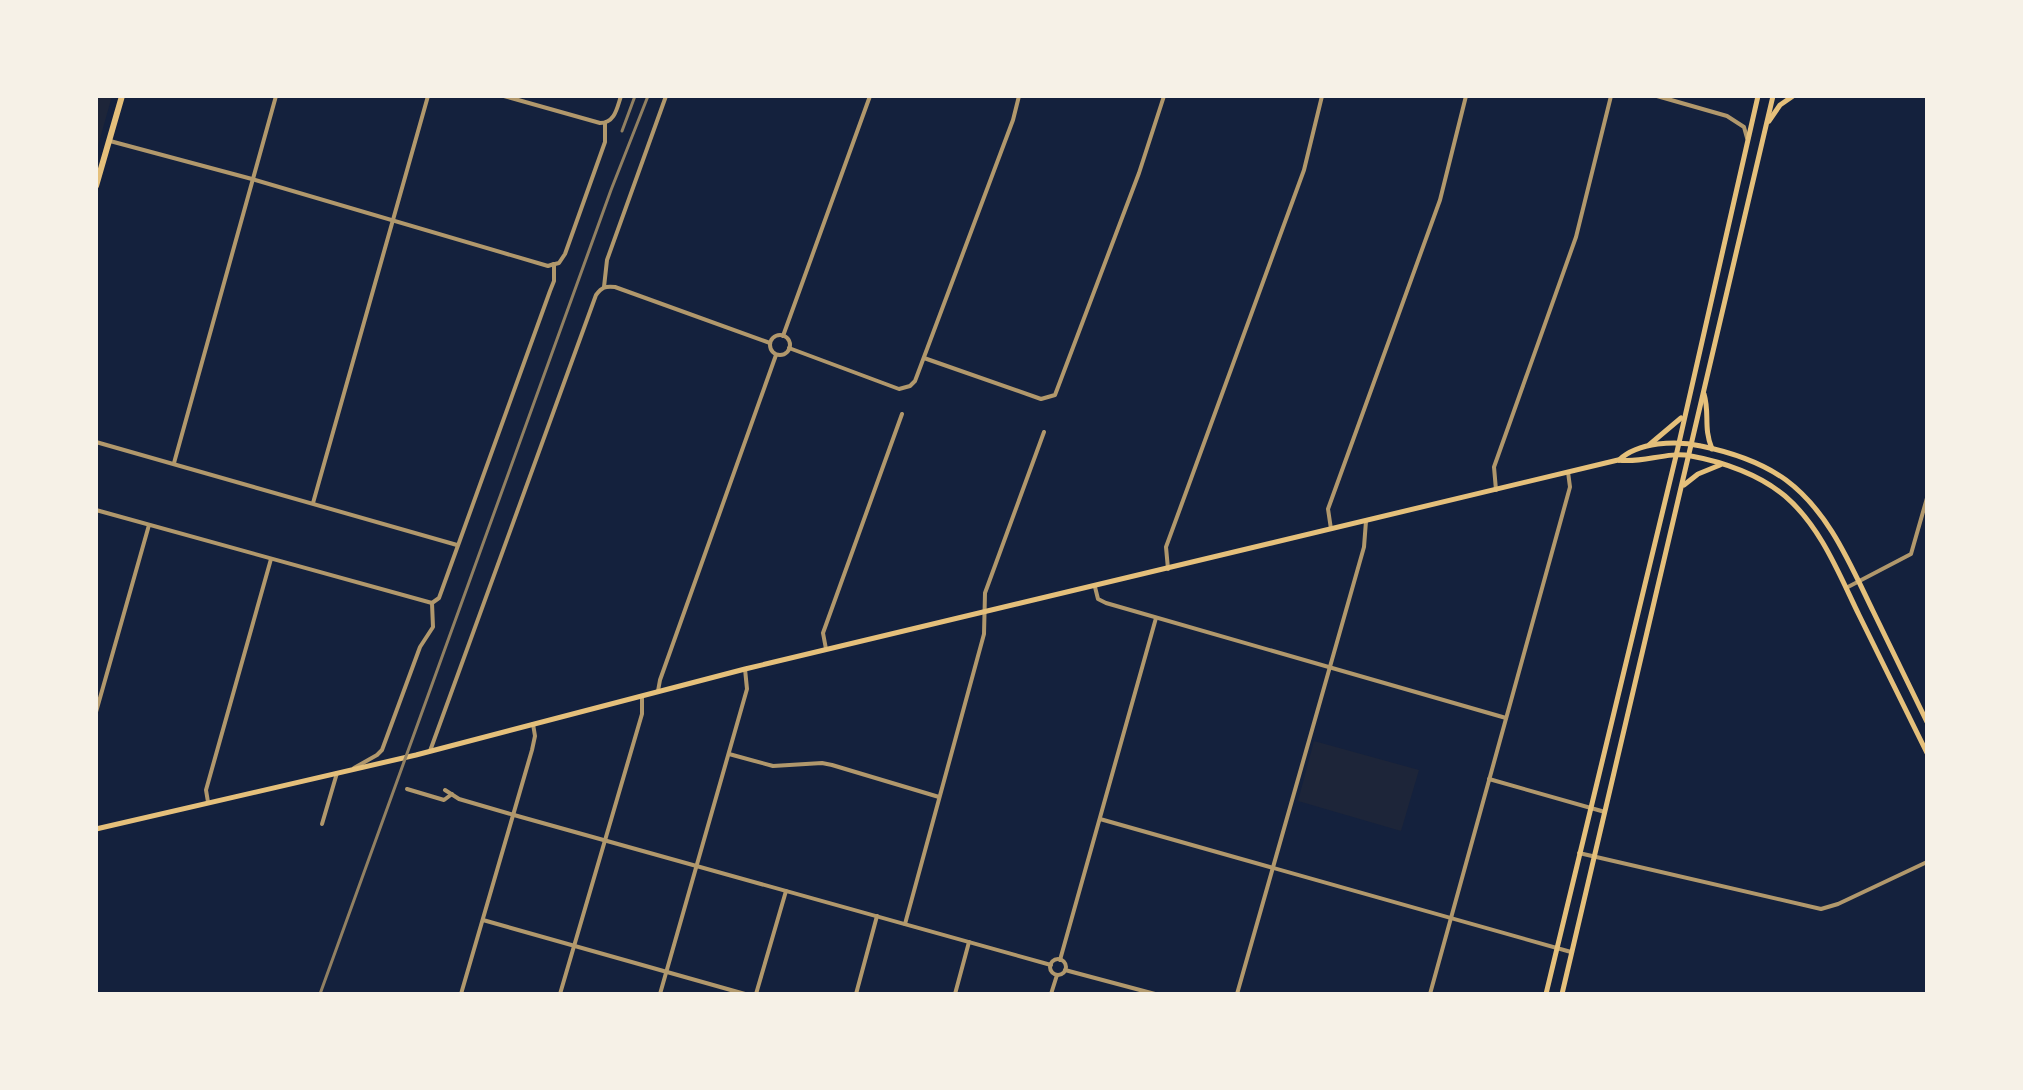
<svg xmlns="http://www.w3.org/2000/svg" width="2023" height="1090" font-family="Figtree,sans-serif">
  <rect width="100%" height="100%" fill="#14213d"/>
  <g fill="#1d2539">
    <path d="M 96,96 L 112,96 L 96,153 Z"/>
    <path d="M 1314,741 L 1419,770 L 1401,831 L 1298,801 Z"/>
  </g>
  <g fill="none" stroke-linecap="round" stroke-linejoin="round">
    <g stroke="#b1986c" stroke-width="4">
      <path d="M 504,96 L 600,123 C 615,123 617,108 621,96"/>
      <path d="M 1657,96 L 1727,116 L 1744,127 L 1747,138"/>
      <path d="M 110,141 L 252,179 L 548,266 L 554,264"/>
      <path d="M 555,264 L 559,263 L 565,254 L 605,142 L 605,123"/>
      <path d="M 604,287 L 607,260 L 666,96"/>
      <circle cx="780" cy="345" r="10"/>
      <path d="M 783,336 L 870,96"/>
      <path d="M 789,348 L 899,389 L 910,386 L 915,381 L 1013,120 L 1019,96"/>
      <path d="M 924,358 L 1041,399 L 1055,395 L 1139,173 L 1164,96"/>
      <path d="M 96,442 L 457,545"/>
      <path d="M 174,463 L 276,96"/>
      <path d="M 1496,490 L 1494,467 L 1576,237 L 1611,96"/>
      <path d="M 313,503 L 428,96"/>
      <path d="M 96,510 L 432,603"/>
      <path d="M 1331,529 L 1328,509 L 1440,200 L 1466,96"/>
      <path d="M 1168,569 L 1166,547 L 1304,170 L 1322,96"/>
      <path d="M 1095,587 L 1098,599 L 1106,603 L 1506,718"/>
      <path d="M 1846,588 L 1911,554 L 1927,498"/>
      <path d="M 826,649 L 823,633 L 902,414"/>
      <path d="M 658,691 L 660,680 L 776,355"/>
      <path d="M 96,712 L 149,525"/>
      <path d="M 430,751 L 596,295 C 602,287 605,286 615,287 L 770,343"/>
      <path d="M 729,754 L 773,766 L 822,763 L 832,765 L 939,797"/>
      <path d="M 354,768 L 377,755 L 382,750 L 420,647 L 433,627 L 432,603 L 439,598 L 550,291 L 554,281 L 554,264"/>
      <path d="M 1489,779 L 1605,812"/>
      <path d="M 407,789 L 444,800 L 452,794"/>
      <path d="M 445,790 L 459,799 L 514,815 L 1051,965"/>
      <path d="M 208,802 L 206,790 L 271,559"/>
      <path d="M 1100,819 L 1571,952"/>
      <path d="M 322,824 L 337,773"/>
      <path d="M 1579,853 L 1821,909 L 1838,904 L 1927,862"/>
      <path d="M 483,920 L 745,994"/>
      <path d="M 905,924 L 984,634 L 985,593 L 1044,432"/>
      <circle cx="1058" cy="967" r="8"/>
      <path d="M 1060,960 L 1156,618"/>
      <path d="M 1065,970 L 1155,994"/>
      <path d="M 461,994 L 532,750 L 535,736 L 533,724"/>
      <path d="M 560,994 L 642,714 L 642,696"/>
      <path d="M 660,994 L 747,689 L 745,669"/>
      <path d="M 756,994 L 786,891"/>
      <path d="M 856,994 L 877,916"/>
      <path d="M 955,994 L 969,942"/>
      <path d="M 1051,994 L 1057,975"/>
      <path d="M 1237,994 L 1364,547 L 1366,521"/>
      <path d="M 1430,994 L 1570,487 L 1568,472"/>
    </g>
    <g stroke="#e5c07b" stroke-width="5">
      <path d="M 1769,121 L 1780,105 L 1793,96"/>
      <path d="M 1704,394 C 1710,414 1703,427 1712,449"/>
      <path d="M 1649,445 L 1681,418"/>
      <path d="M 1619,460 C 1638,442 1676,440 1701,446 C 1730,452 1761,462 1786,480 C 1829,512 1850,564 1873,611 C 1891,648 1909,685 1927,722"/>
      <path d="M 1684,485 L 1698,474 L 1720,465"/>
      <path d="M 96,829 L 416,755 L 745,669 L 1618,460 C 1642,464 1667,451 1691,456 C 1724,462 1760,475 1785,496 C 1821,527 1839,574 1859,615 C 1882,661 1904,707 1927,753"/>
      <path d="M 1546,994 L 1676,456 L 1758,96"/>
      <path d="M 1562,994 L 1773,96"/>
    </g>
    <path stroke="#e5c07b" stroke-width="6" d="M 96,186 L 122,96"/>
    <g stroke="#918062" stroke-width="3">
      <path d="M 622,131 L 635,96"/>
      <path d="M 320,994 L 611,190 L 648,96"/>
    </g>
  </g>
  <rect width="2023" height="1090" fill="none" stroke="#f6f1e7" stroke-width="196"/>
</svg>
